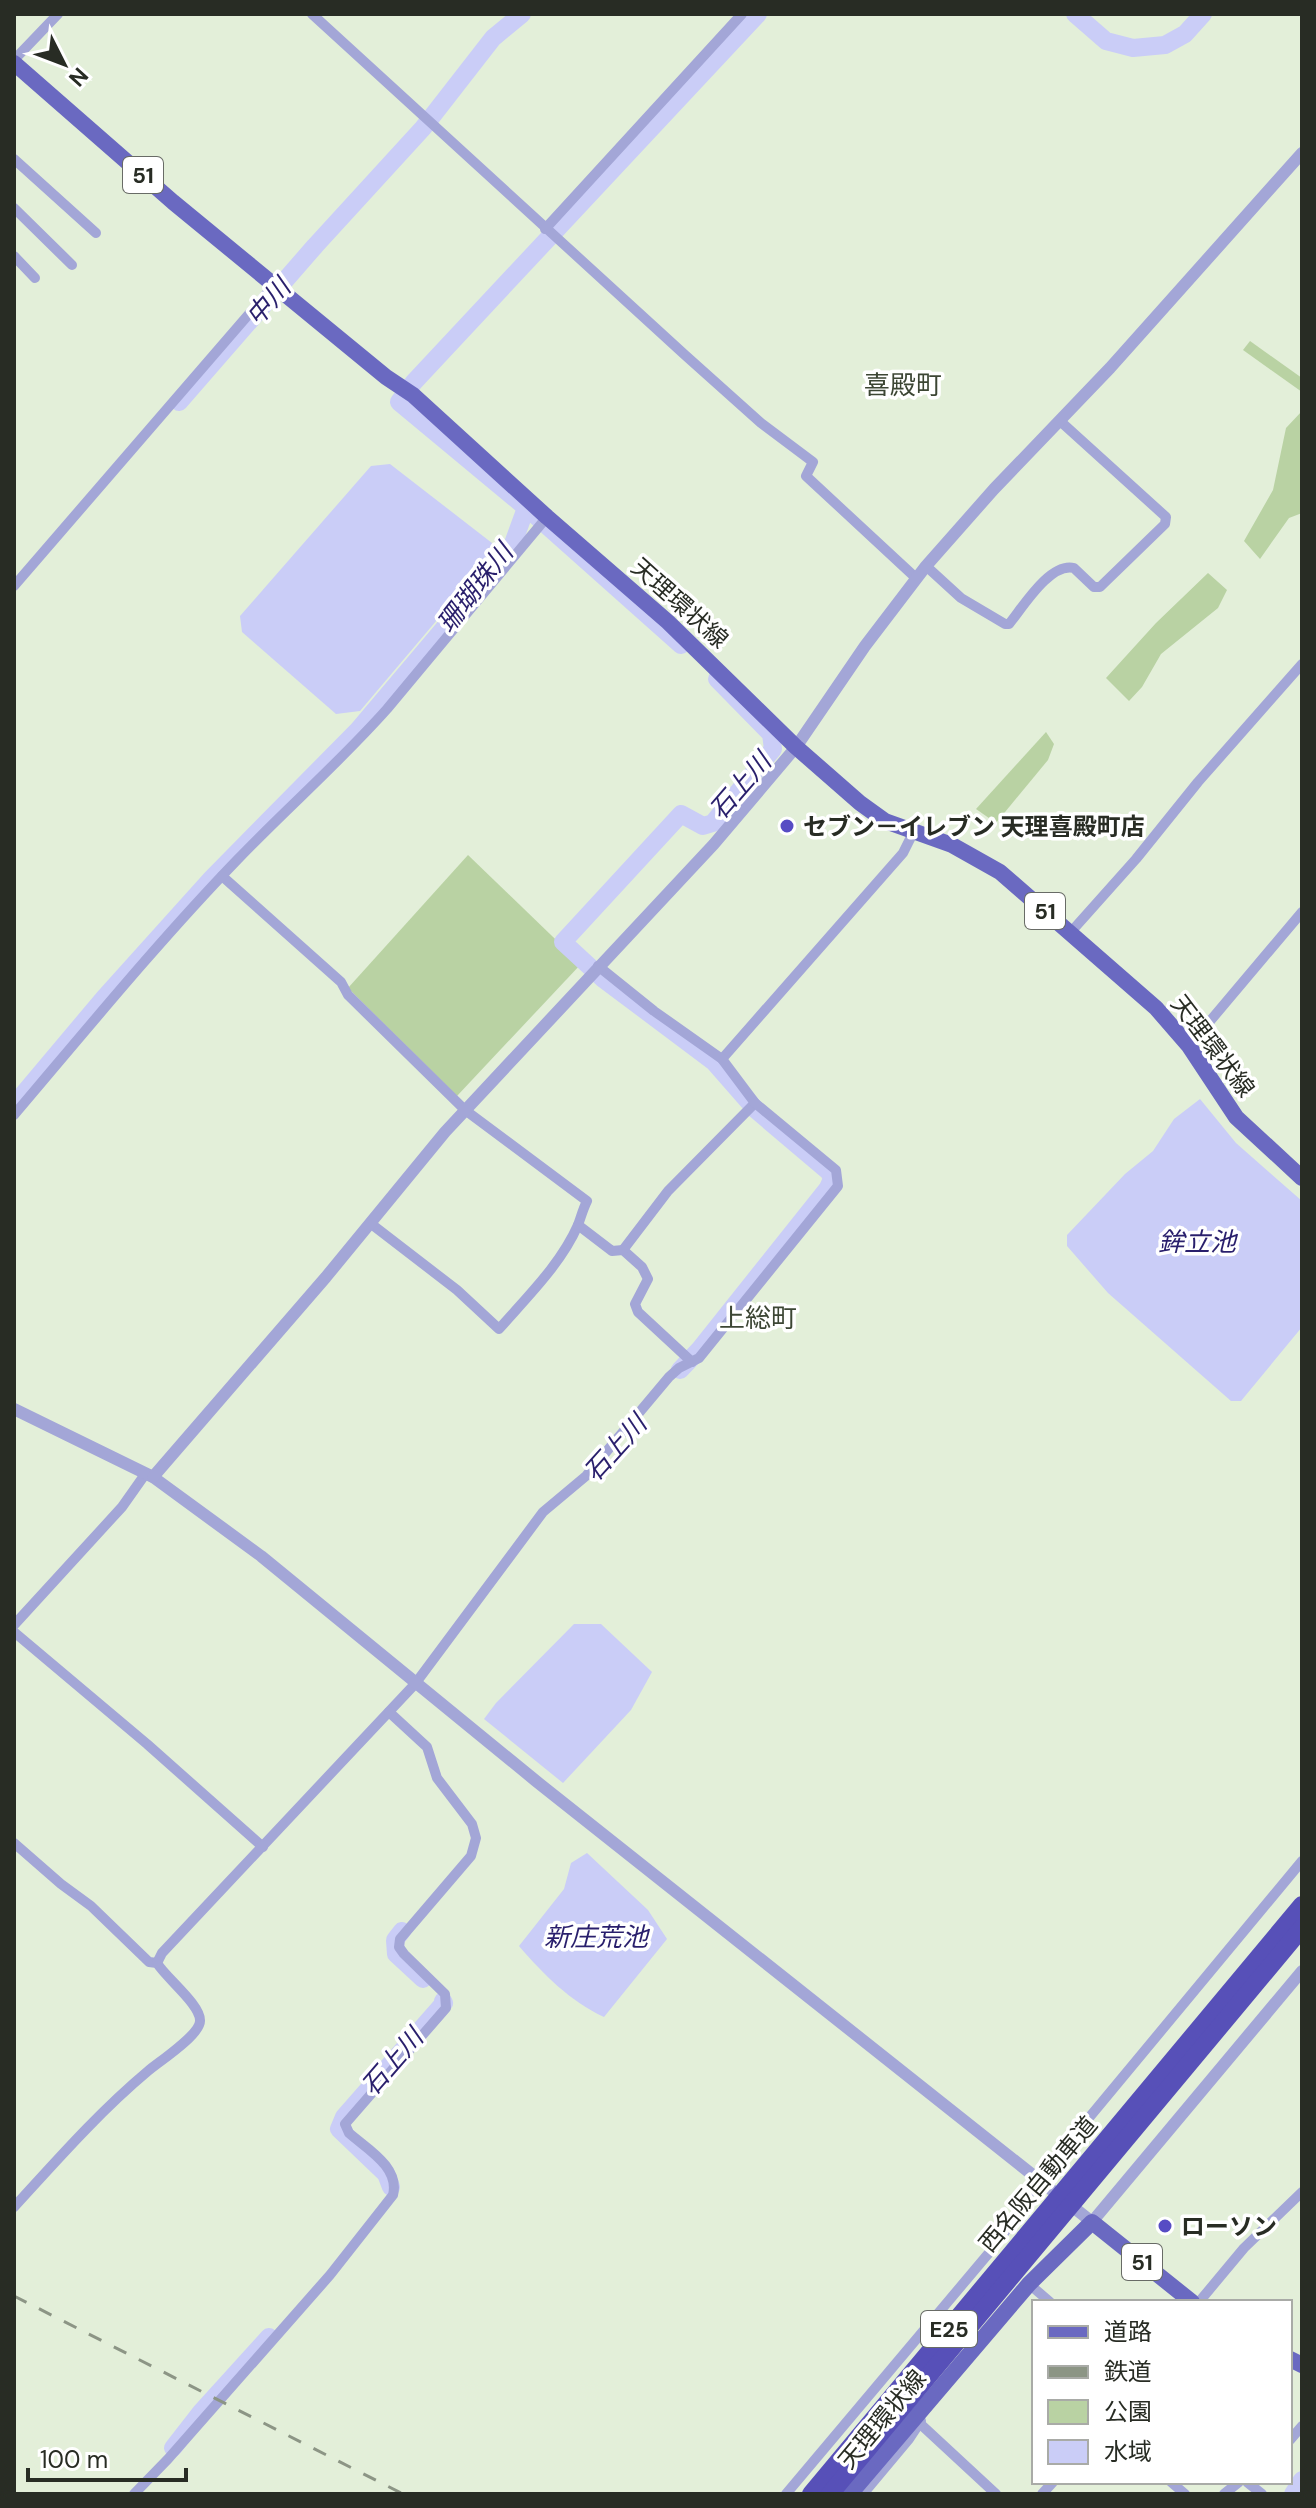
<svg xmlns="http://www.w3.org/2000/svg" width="1316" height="2508" font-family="'DM Sans','Noto Sans JP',sans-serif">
  <rect width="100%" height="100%" fill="#e3efd9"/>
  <g fill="#b9d2a3">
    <path d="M 1250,341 L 1302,378 L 1302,392 L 1243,350 Z"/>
    <path d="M 1302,411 L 1302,513 L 1289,518 L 1260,559 L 1244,541 L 1273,490 L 1286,428 Z"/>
    <path d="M 1208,573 L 1227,590 L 1218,608 L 1161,654 L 1142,687 L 1129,701 L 1106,678 L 1156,623 Z"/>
    <path d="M 1046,732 L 1054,744 L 1048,760 L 996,823 L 976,809 Z"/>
    <path d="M 468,855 L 581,964 L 457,1096 L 348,988 Z"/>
  </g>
  <g fill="#cacdf7">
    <path d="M 390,464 L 492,543 L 492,555 L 360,711 L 336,714 L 242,632 L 240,616 L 371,466 Z"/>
    <path d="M 1200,1099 L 1236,1143 L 1302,1201 L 1302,1327 L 1241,1401 L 1231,1401 L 1108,1293 L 1067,1246 L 1067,1235 L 1125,1174 L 1153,1151 L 1174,1119 Z"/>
    <path d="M 574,1624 L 601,1624 L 652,1672 L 631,1710 L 563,1783 L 484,1719 L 496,1703 Z"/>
    <path d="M 587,1853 L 648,1910 L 667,1939 L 604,2017 C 570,2001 544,1975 519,1946 L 564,1889 L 571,1863 Z"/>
  </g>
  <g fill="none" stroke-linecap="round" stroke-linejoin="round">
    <g stroke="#cacdf7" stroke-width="18">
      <path d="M 1075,14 L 1106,41 L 1133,48 L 1165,45 L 1185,34 L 1203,14"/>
      <path d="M 179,402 L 315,246 L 423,128 L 493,38 L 522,14"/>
      <path d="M 681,645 L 535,515 L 399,402 L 414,382 L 758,14"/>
      <path d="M 14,1105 L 104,998 L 212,878 L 358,730 L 511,549 L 526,508"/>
      <path d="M 680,1370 L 699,1350 L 828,1188 L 832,1179 L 829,1172 L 756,1110 L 714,1062 L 602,978 L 563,942 L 681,814 L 703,826 L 713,823 L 773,749 L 771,734 L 717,679"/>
      <path d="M 402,1931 L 395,1940 L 396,1954 L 423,1979"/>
      <path d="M 391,2187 L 386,2174 L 339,2129 L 344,2117 L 444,2003 L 443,2001"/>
      <path d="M 173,2448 L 201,2412 L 269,2337"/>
      <path d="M 1293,2494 L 1302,2480"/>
    </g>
    <g stroke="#a3a6d7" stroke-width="10">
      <path d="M 312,14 L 685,355 L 761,423 L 813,462 L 806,476 L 916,578"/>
      <path d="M 14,60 L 58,14"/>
      <path d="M 14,159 L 96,233"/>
      <path d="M 14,208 L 72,265"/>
      <path d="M 545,229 L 742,14"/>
      <path d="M 14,256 L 35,278"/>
      <path d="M 926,566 L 961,598 L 1005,624 L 1009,624 C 1023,607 1050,562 1074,568 L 1094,587 L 1100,587 L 1165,524 L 1166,517 L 1060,421"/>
      <path d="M 14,586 L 274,285"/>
      <path d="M 222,876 L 341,982 L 348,995 L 465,1110 L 587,1201 C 583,1209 581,1217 578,1225 C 561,1264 527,1297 499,1329 L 457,1290 L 370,1223"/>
      <path d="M 1070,933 L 1136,859 L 1198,782 L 1302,664"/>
      <path d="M 1189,1046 L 1302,912"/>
      <path d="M 722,1059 L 903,853 L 913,833"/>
      <path d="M 14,1115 C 87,1029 159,941 238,859 C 287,808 340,762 387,709 L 547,517"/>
      <path d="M 578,1225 L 612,1251 L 623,1250 L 642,1267 L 648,1279 L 635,1304 L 638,1312 L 692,1362"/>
      <path d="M 623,1250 L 668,1191 L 755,1103"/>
      <path d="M 14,1625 L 122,1507 L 146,1473"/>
      <path d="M 14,1632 L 147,1744 L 263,1847"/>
      <path d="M 14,1843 L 61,1884 L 91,1906 L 149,1962 L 157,1963 C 166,1978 201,2005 200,2021 C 200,2035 160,2061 148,2071 C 99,2112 57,2160 14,2207"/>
      <path d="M 157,1963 L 162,1953 L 415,1684 L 543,1512 L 586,1476 L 669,1377 L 679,1368 L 699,1358 L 838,1186 L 836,1170 L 755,1103 L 722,1059 L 654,1011 L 598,966"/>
      <path d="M 1029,2284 L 1050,2302"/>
      <path d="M 1199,2302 L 1244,2248 L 1302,2192"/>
      <path d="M 915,2419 L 996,2494"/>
      <path d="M 1290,2440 L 1302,2426"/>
      <path d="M 1171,2482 L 1185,2494"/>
      <path d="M 1247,2482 L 1262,2494"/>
      <path d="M 134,2494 L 168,2459 L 330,2275 L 393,2195 C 400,2167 367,2149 349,2133 L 345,2124 L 446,2008 L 445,1994 L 404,1954 L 399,1947 L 400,1939 L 471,1856 L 476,1838 L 472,1824 L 437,1778 L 427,1747 L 389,1712"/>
      <path d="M 786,2494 L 999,2241 L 1039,2178 L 1302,1861"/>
      <path d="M 863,2494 L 909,2439 L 921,2421"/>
      <path d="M 1042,2494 L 1053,2482"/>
      <path d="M 1224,2494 L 1239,2482"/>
    </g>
    <g stroke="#a3a6d7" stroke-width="12">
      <path d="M 14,1409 L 153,1477 L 261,1556 L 536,1781 L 1092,2222 L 1302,1971"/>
      <path d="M 153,1477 L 326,1277 L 445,1132 L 714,844 L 796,747 L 865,646 L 926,566 L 994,489 L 1110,368 L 1302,153"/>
    </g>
    <g stroke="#6a69c1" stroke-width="16">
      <path d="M 14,63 L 173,202 L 386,377 L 413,395 L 547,517 L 668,622 L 796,747 L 860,803 L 885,821 L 952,845 L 1000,872 L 1156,1008 L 1189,1046 L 1236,1117 L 1302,1178"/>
      <path d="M 1290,2359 L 1302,2365"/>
      <path d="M 850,2494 L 1029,2284 L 1092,2222 L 1192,2302"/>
    </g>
    <g stroke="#5750b8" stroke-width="18">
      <path d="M 811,2494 L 1302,1905"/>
      <path d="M 830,2494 L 1302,1928"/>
    </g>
    <path stroke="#8c9585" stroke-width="3" stroke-dasharray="14 14" stroke-linecap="butt" d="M 14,2296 L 403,2494"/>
  </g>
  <g fill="#574cc4" stroke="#fff" stroke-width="3">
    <circle cx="787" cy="826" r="8"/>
    <circle cx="1165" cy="2226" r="8"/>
  </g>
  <g text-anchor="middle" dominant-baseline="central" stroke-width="7" stroke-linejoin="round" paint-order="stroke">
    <g fill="#fff" stroke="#686b66" stroke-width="2">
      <rect x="123" y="157" width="40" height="36" rx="6"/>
      <rect x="1025" y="893" width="40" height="36" rx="6"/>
      <rect x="1122" y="2244" width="40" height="36" rx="6"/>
      <rect x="921" y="2311" width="56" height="36" rx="6"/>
    </g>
    <g font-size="22" font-weight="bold" fill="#282c24">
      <text x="143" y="175">51</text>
      <text x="1045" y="911">51</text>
      <text x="1142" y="2262">51</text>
      <text x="949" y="2329">E25</text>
    </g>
    <g font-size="24" fill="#282c24" stroke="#fff">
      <text transform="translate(680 603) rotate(42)">天理環状線</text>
      <text transform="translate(1213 1046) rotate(53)">天理環状線</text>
      <text transform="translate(1038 2184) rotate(-50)">西名阪自動車道</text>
      <text transform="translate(882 2419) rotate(-50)">天理環状線</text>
    </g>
    <g font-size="24" font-weight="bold" fill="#282c24" stroke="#fff" text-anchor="start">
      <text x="803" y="826">セブン－イレブン 天理喜殿町店</text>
      <text x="1181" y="2226">ローソン</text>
    </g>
    <g font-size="26" font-style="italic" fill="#291f6c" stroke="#fff">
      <text transform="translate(268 302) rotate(-49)">中川</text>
      <text transform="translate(475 588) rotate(-52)">珊瑚珠川</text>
      <text transform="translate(740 786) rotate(-49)">石上川</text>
      <text x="1197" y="1242">鉾立池</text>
      <text transform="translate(615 1448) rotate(-48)">石上川</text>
      <text x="596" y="1937">新庄荒池</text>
      <text transform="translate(392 2062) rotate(-49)">石上川</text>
    </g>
    <g font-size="26" fill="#3c4634" stroke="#fff">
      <text x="903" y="385">喜殿町</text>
      <text x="758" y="1318">上総町</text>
    </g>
  </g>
  <rect width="1316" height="2508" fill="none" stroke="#282c24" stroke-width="32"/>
  <rect x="1032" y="2300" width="260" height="184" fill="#ffffff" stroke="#a9aba7" stroke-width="2"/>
  <rect x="1048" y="2326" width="40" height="12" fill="#6a69c1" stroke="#a9aba7" stroke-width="2"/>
  <text x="1104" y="2340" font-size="24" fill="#282c24">道路</text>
  <rect x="1048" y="2366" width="40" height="12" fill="#8c9585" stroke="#a9aba7" stroke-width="2"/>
  <text x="1104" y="2380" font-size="24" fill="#282c24">鉄道</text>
  <rect x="1048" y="2400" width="40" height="24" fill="#b9d2a3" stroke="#a9aba7" stroke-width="2"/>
  <text x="1104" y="2420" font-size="24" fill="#282c24">公園</text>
  <rect x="1048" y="2440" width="40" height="24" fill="#cacdf7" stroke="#a9aba7" stroke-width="2"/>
  <text x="1104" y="2460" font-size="24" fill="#282c24">水域</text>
  <g transform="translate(64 64) rotate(132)" stroke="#ffffff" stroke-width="6" paint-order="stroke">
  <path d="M0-6L14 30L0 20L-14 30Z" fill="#282c24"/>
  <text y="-12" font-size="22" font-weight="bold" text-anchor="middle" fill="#282c24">N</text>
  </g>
  <path d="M28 2468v12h158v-12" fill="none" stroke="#282c24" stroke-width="4"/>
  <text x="40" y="2468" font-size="24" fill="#282c24" stroke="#ffffff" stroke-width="6" paint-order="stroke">100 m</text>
</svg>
